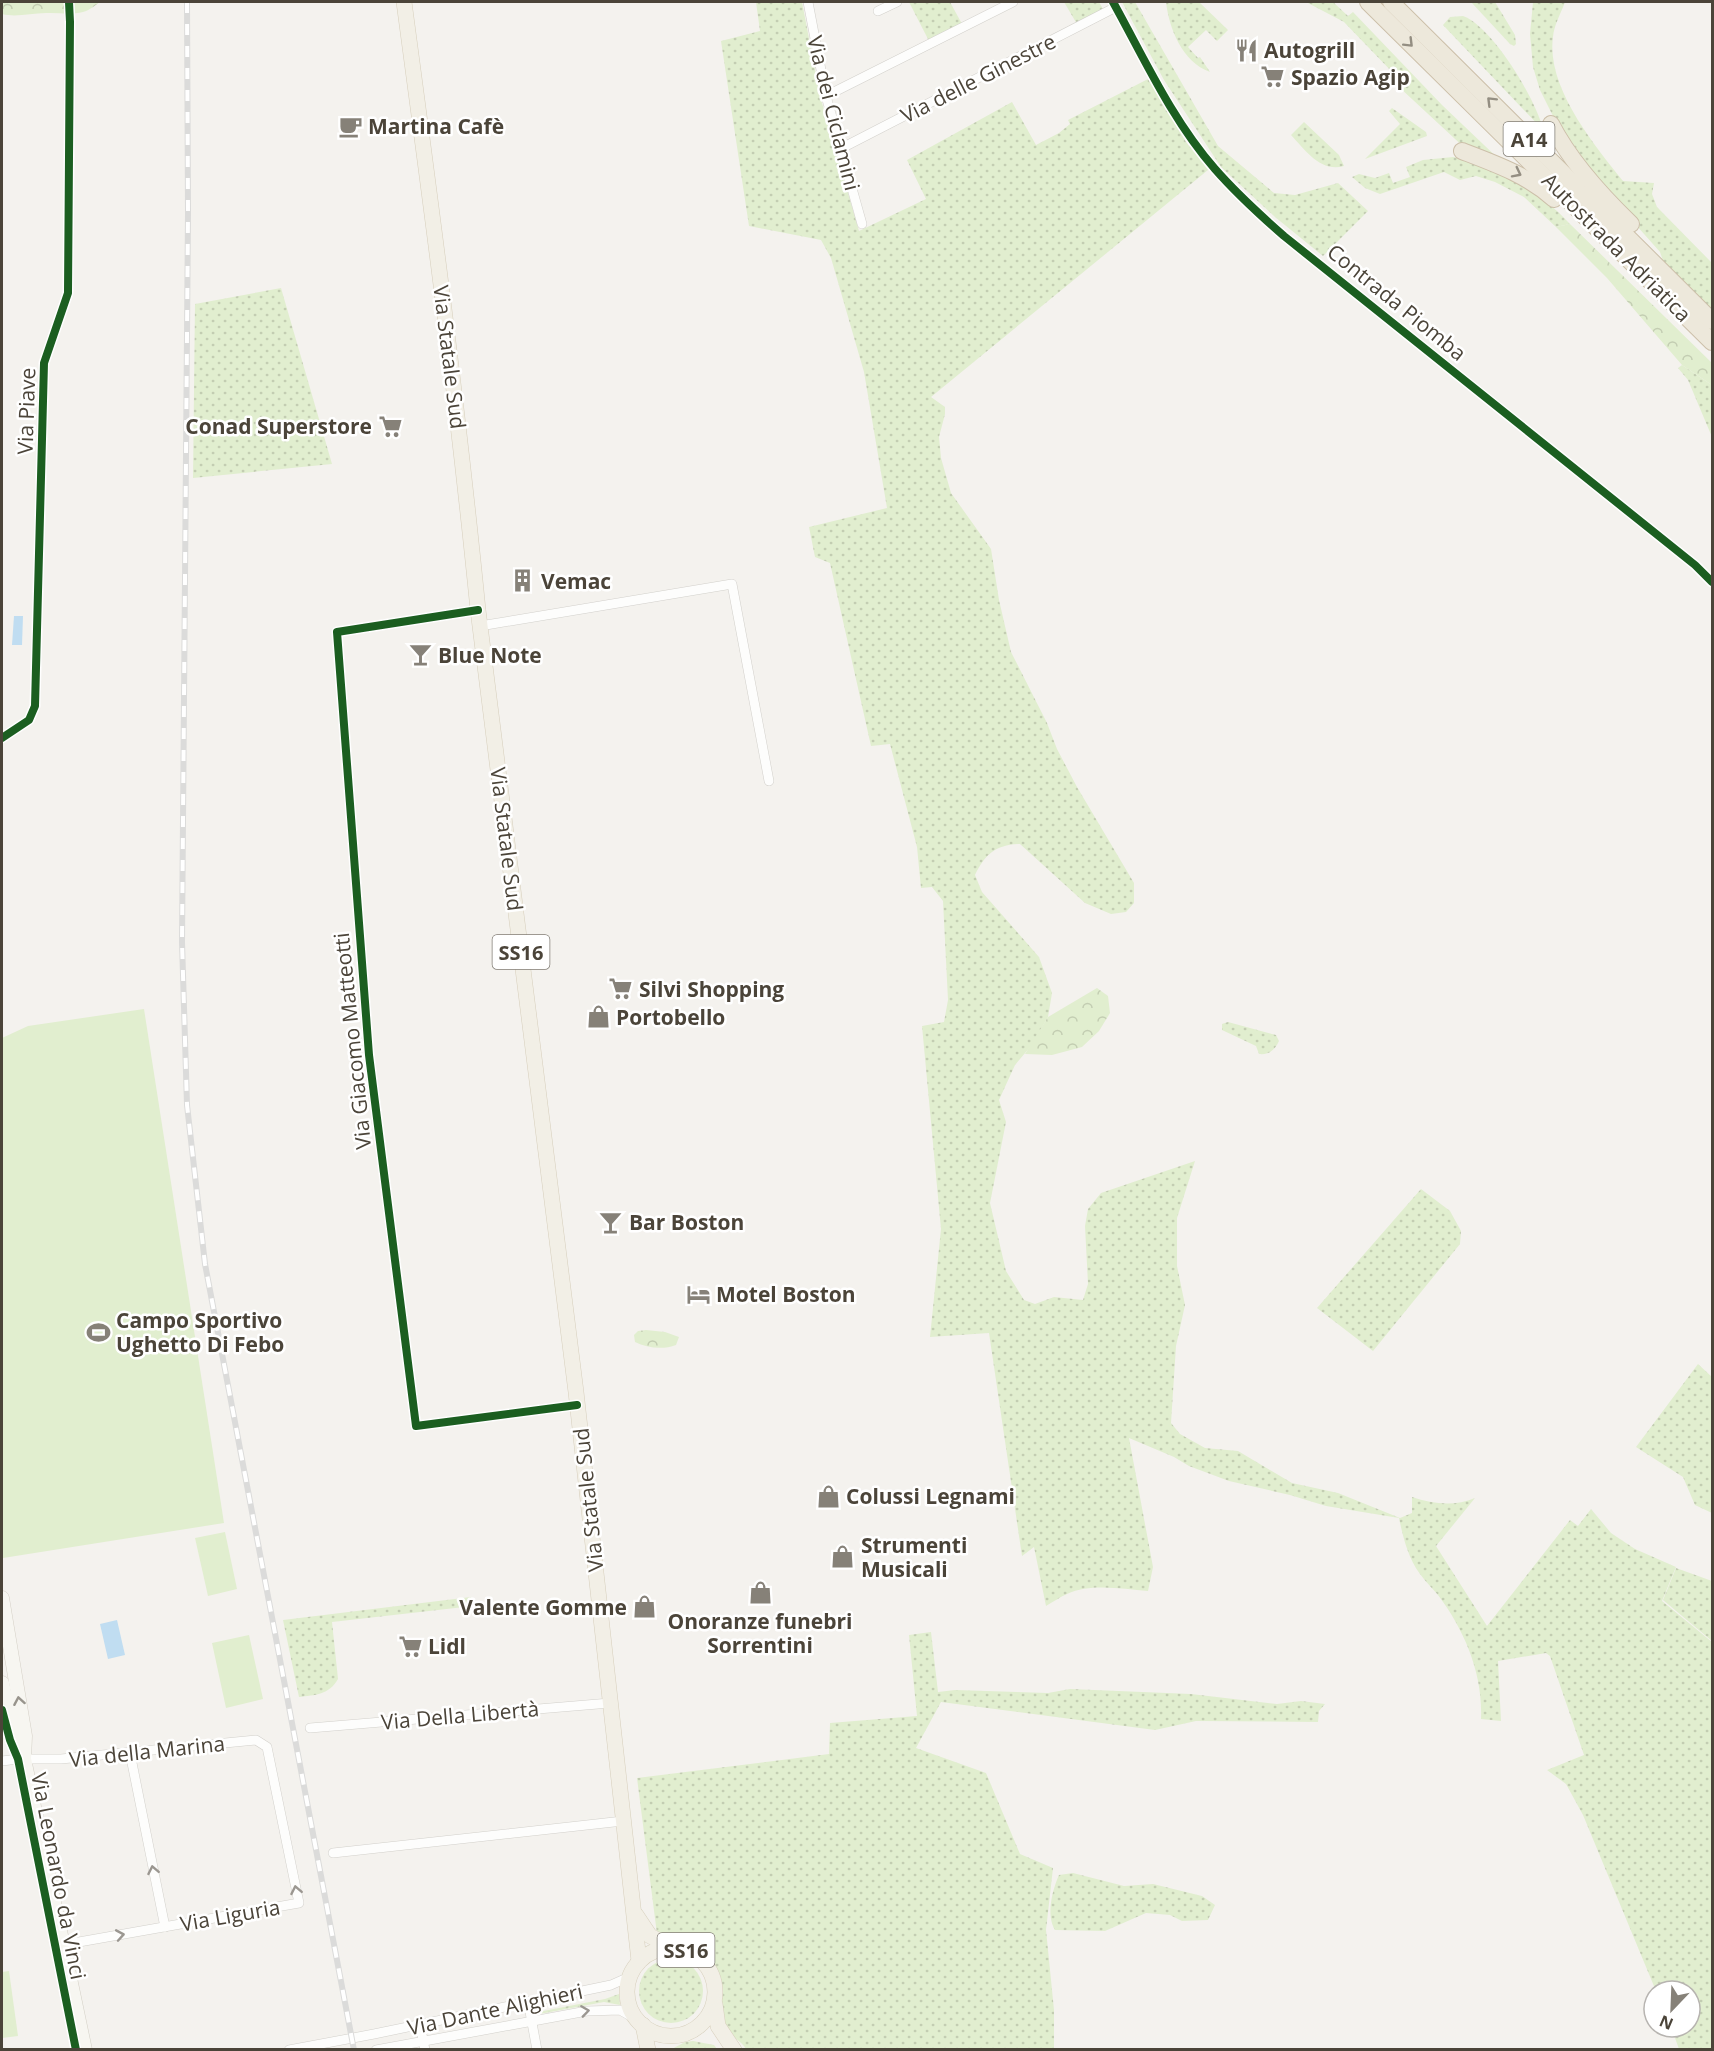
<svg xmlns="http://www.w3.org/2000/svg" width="1714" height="2051" font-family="'Open Sans',sans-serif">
  <defs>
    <pattern id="green-dots" width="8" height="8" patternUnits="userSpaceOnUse" patternTransform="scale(1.5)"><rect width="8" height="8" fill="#e1eecf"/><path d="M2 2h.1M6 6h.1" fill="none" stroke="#c3cdb2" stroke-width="1.8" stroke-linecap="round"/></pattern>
    <pattern id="forest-crowns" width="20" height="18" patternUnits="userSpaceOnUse" patternTransform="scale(1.5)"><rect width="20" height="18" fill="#e1eecf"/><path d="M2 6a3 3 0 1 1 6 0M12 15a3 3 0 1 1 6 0" fill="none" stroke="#c3cdb2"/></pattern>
  </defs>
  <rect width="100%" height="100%" fill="#f4f2ee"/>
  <g fill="url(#green-dots)">
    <path d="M 756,2 L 802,2 L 820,96 L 859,231 L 926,199 L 907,160 L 1012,102 L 1036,145 L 1059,133 L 1070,124 L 1068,120 L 1148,79 L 1186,142 L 1208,170 L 931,397 L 945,407 L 945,414 L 939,437 L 941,458 L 951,493 L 991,549 L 999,600 L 1011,652 L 1047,723 L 1057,749 L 1077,787 L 1134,883 L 1134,903 L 1126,912 L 1111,914 L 1085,903 L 1020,844 C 996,845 986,853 975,875 L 982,892 L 1039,957 L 1052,993 L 1048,1017 L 1031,1046 L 1015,1065 L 999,1100 L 1006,1122 L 990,1203 L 1006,1271 L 1024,1300 L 1035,1304 L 1054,1297 L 1083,1300 L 1088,1284 L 1085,1226 L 1088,1209 L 1101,1193 L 1195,1161 L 1177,1218 L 1177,1266 L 1185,1305 L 1176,1346 L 1171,1423 L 1180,1434 L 1205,1448 L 1238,1451 L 1292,1483 L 1338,1493 L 1400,1518 L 1412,1513 L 1412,1497 C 1433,1504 1454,1507 1475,1498 L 1436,1546 L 1487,1626 L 1570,1520 L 1578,1526 L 1591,1509 L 1611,1533 L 1635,1549 L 1676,1567 L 1662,1601 L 1712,1642 L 1712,2049 L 1679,2049 L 1671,2027 L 1690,2027 L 1690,1991 L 1656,1991 L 1583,1815 L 1566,1784 L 1547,1770 L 1584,1755 L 1550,1656 L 1546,1653 L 1498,1661 L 1501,1721 L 1481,1719 C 1483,1674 1465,1631 1438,1595 C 1432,1588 1425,1581 1420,1574 C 1408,1558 1403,1537 1399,1518 L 1326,1506 L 1290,1495 L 1229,1481 L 1189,1466 L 1174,1457 L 1129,1438 L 1153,1567 L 1148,1591 C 1122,1589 1091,1583 1067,1594 C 1060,1597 1053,1602 1046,1606 L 1034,1547 L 1022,1556 L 989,1333 L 930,1337 L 941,1229 L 922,1026 L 944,1022 L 948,1000 L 943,901 L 932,887 L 921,888 L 917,847 L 890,744 L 871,746 L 830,563 L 815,557 L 809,527 L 887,508 L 864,372 L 831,258 L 821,240 L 749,226 L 721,41 L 760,31 Z"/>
    <path d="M 909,2 L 950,2 L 962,24 L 929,41 Z"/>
    <path d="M 1064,2 L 1099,2 L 1104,11 L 1077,24 Z"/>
    <path d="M 1122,2 L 1135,2 L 1218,146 L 1274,193 L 1295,195 L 1338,183 L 1368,211 L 1323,256 L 1275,217 L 1221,167 L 1164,80 Z"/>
    <path d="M 1166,2 L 1199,2 L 1228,30 L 1217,41 L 1206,30 L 1188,47 L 1198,58 L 1200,57 L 1210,72 C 1182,62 1169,28 1166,2 Z"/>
    <path d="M 1306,2 L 1333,2 L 1348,16 L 1353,12 L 1442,105 L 1505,165 L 1468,151 L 1399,87 L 1396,76 L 1344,22 Z"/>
    <path d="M 1471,2 L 1495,2 L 1515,35 L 1516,44 L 1514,46 L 1510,44 Z"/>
    <path d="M 1533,2 L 1565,2 C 1561,13 1554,25 1553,37 C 1546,87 1594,145 1623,181 L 1654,183 L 1652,194 L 1657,207 L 1712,263 L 1712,314 L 1666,269 L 1660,252 L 1613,199 L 1555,120 L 1540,90 L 1533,67 L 1530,34 Z"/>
    <path d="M 1463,16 C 1492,26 1537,101 1543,130 L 1443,25 L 1450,17 Z"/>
    <path d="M 1392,108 L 1426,132 L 1427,136 L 1365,159 L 1400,124 L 1389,111 Z"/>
    <path d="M 1304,122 L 1339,155 L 1344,166 C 1321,173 1305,150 1291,135 Z"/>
    <path d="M 1453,157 C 1500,165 1538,190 1570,224 L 1556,227 L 1524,197 L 1495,182 L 1476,176 L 1460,180 L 1444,172 L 1380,194 L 1365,188 L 1352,177 L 1359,174 L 1375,178 L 1389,173 L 1393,183 L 1410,177 L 1406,167 L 1423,160 Z"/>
    <path d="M 281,288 L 332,464 L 193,478 L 195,304 Z"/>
    <path d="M 1682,365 L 1712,385 L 1712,437 L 1688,380 L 1678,368 Z"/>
    <path d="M 1228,1022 L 1276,1035 L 1279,1041 C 1275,1050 1269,1055 1259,1054 L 1256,1046 L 1222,1030 L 1222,1024 Z"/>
    <path d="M 1421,1189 L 1450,1211 L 1461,1231 L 1460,1244 L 1373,1351 L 1317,1308 Z"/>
    <path d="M 1698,1364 L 1712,1377 L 1712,1513 L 1695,1505 L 1683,1477 L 1636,1447 Z"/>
    <path d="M 1676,1568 L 1712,1581 L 1712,1641 L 1663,1600 Z"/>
    <path d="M 471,1597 L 473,1606 L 332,1622 L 338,1679 C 329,1695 315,1695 299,1697 L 283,1620 Z"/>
    <path d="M 931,1632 L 938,1692 L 955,1690 L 1048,1693 L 1070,1689 L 1191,1694 L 1277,1704 L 1301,1701 L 1325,1704 L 1319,1711 L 1318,1722 L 1196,1721 L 1155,1730 L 941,1702 L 916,1748 L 986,1773 L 1020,1854 L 1053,1868 L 1046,1930 L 1054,2010 L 1054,2049 L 746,2049 C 741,2040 729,2036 725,2026 C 719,2012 719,1999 717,1985 C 711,1950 685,1946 657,1934 L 637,1778 L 829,1754 L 830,1723 L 917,1716 L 909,1635 Z"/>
    <path d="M 1073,1873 L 1124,1886 L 1153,1884 L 1202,1896 L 1215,1905 L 1208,1920 L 1182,1921 L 1170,1915 L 1146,1913 L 1105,1931 L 1055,1930 C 1046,1915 1052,1891 1059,1875 Z"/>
    <circle cx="671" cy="1991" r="32"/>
    <path d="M 619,1994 L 620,2005 L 604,2002 L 534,2015 L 533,2013 L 605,1999 Z"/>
    <path d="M 693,2041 L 714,2045 L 717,2049 L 672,2049 L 685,2042 Z"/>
  </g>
  <g fill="url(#forest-crowns)">
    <path d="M 2,2 L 100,2 C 94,6 90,10 83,12 C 72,15 61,13 50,13 C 33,12 18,18 2,14 Z"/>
    <path d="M 1570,224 L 1712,363 L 1712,385 L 1682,365 L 1607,278 L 1556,227 Z"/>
    <path d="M 1097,988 L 1108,996 L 1110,1013 L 1099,1031 L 1082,1047 L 1052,1055 L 1025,1054 L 1048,1017 Z"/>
    <path d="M 646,1330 L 665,1332 L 679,1337 L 676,1345 C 663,1350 647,1348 635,1342 L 634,1335 L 638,1331 Z"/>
  </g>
  <g fill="#e1eecf">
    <path d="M 144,1009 L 224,1523 L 3,1558 L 2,1038 L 28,1026 Z"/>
    <path d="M 225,1532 L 237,1589 L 208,1596 L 195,1538 Z"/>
    <path d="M 249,1635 L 263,1699 L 226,1708 L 212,1643 Z"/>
    <path d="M 9,1971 L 18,2036 L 2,2038 L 2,1972 Z"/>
  </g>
  <g fill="#c0ddf1">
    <path d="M 14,616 L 23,616 L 22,645 L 12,645 Z"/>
    <path d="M 117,1620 L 125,1655 L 108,1659 L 100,1624 Z"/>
  </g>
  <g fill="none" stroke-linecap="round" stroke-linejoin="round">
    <defs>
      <g id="street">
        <path d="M 808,2 L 826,96 L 862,224"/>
        <path d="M 1113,2 C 1144,58 1172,120 1215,169 C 1236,193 1260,215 1284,236 L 1695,565 L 1712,582"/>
        <path d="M 878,11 L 897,2"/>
        <path d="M 826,96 L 1013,2"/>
        <path d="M 840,149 L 1116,7"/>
        <path d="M 478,610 L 337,632 L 369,1055 L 416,1426 L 577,1405"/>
        <path d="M 480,626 L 732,584 L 769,781"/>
        <path d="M 2,738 L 29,720 L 35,706 L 44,363 L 68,293 L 70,22 L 69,2"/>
        <path d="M 310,1728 L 610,1703"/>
        <path d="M 130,1753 L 165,1927"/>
        <path d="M 2,1761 L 18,1759 L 61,1759 L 256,1740 L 267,1747 L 299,1903 L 62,1945"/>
        <path d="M 333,1853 L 623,1821"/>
        <path d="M 528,2001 L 537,2050"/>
        <path d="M 420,2024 L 425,2050"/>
        <path d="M 289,2050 L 374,2034 L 611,1985 L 629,1977"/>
        <path d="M 376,2050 L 587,2011 L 620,2010 L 636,2019"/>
      </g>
      <g id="secondary">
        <path d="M 2,1598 L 25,1736 L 24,1759 L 85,2050"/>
        <path d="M 2,1683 L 14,1737 L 23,1757"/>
      </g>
      <g id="primary">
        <path d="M 404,2 C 431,204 458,407 478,610 L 576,1392 L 639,1961"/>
        <path d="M 636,1915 L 650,1936 L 671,1947"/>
        <circle cx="671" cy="1992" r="44"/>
        <path d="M 715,2004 L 718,2026 L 734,2050"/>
        <path d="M 643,2025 L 648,2050"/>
      </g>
      <g id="highway">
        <path d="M 1368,2 L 1712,342"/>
        <path d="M 1391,2 L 1712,321"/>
        <path d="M 1551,124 C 1569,159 1602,196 1631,224"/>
        <path d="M 1462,151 C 1496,164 1527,175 1554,199"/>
      </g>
    </defs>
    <use href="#street" stroke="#d2d0cb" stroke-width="10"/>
    <use href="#secondary" stroke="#d3cfc5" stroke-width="15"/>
    <use href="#primary" stroke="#d6cebb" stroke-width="16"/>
    <use href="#highway" stroke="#ccbfa9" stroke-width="18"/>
    <use href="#street" stroke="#fdfdfc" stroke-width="9"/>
    <use href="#secondary" stroke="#f7f6f1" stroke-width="14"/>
    <use href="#primary" stroke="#f2efe6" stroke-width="15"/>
    <use href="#highway" stroke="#ede8db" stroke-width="16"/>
    <defs>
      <path id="rail" d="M 187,2 L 188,213 L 182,942 L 187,1105 L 205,1264 L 354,2050"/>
    </defs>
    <use href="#rail" stroke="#dbdbda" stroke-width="6"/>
    <use href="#rail" stroke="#fff" stroke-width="4" stroke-dasharray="11" stroke-linecap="butt"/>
    <defs>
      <g id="cycleway">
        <path d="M 1113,2 C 1144,58 1172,120 1215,169 C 1236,193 1260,215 1284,236 L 1695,565 L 1712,582"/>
        <path d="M 478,610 L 337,632 L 369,1055 L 416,1426 L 577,1405"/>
        <path d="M 2,738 L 29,720 L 35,706 L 44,363 L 68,293 L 70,22 L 69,2"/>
        <path d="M 2,1710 L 10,1740 L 18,1759 L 76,2050"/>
      </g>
    </defs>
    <use href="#cycleway" stroke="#fff" stroke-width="11"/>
    <use href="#cycleway" stroke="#1b5e20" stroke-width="8"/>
  </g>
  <defs><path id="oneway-chevron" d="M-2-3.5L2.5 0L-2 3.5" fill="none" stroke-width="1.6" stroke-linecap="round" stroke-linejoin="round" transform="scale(1.5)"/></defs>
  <g stroke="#948e82">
    <use href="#oneway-chevron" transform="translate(1409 43) rotate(45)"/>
    <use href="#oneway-chevron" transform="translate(1491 101) rotate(-135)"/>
    <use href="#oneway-chevron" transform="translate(1517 173) rotate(27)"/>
  </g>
  <use stroke="#98948c" href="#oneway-chevron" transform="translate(19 1701) rotate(-100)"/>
  <g stroke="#9b9791">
    <use href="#oneway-chevron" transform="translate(153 1870) rotate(-101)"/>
    <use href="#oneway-chevron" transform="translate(296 1890) rotate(-101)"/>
    <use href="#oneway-chevron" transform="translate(120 1935) rotate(-10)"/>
    <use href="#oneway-chevron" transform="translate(585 2011) rotate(-8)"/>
  </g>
  <defs>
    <symbol id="restaurant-bare" viewBox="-9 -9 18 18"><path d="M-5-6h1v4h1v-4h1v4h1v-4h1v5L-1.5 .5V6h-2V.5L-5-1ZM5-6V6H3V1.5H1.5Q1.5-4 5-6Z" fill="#868178" stroke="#fff" stroke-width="2.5" paint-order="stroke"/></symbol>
    <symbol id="supermarket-bare" viewBox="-9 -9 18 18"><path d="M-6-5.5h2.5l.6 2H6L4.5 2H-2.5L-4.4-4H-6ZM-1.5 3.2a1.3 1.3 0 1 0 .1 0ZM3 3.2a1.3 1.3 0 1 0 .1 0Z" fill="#868178" stroke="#fff" stroke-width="2.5" paint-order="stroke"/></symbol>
    <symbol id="cafe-bare" viewBox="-9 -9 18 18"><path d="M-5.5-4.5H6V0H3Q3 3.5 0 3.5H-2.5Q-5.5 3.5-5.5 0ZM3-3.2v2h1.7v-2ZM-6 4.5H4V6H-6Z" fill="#868178" stroke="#fff" stroke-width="2.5" paint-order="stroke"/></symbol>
    <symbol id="building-bare" viewBox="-9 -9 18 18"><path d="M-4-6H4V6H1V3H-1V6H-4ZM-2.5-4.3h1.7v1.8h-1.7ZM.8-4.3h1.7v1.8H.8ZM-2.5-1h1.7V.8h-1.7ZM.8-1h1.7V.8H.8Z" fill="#868178" stroke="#fff" stroke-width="2.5" paint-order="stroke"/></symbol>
    <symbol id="bar-bare" viewBox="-9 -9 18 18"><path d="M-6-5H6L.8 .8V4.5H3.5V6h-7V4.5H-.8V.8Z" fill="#868178" stroke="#fff" stroke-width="2.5" paint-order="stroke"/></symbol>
    <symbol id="shop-bare" viewBox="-9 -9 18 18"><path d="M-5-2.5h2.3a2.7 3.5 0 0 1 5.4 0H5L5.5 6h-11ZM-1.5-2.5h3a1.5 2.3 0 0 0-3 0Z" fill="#868178" stroke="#fff" stroke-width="2.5" paint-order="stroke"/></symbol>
    <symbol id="hotel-bare" viewBox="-9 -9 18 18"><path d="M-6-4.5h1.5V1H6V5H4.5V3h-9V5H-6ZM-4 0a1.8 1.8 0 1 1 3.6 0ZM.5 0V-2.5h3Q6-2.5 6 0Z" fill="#868178" stroke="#fff" stroke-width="2.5" paint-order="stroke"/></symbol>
    <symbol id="stadium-bare" viewBox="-9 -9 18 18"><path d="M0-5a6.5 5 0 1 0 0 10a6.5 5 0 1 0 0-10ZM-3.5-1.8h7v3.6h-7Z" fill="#868178" stroke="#fff" stroke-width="2.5" paint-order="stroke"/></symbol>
  </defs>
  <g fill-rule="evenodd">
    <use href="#restaurant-bare" x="1230" y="34" width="33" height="33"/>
    <use href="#supermarket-bare" x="1256" y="60" width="33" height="33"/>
    <use href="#cafe-bare" x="334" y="110" width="33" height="33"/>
    <use href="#supermarket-bare" x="374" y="410" width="33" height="33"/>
    <use href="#building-bare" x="506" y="564" width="33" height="33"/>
    <use href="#bar-bare" x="404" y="638" width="33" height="33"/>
    <use href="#supermarket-bare" x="604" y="972" width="33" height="33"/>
    <use href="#shop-bare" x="582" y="1000" width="33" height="33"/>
    <use href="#bar-bare" x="594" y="1206" width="33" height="33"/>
    <use href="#hotel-bare" x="682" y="1278" width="33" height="33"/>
    <use href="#stadium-bare" x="82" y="1316" width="33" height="33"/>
    <use href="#shop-bare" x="812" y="1480" width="33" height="33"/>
    <use href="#shop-bare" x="826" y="1540" width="33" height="33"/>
    <use href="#shop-bare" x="744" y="1576" width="33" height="33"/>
    <use href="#shop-bare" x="628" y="1590" width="33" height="33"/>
    <use href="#supermarket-bare" x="394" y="1630" width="33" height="33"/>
  </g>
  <g text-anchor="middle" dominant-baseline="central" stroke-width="5" stroke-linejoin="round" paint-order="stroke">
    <g fill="#fff" stroke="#817c74" stroke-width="1.5">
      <rect x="1503.5" y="122" width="51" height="34" rx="4.5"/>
      <rect x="492.5" y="935" width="57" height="34" rx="4.5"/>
      <rect x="657.5" y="1933" width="57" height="34" rx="4.5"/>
    </g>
    <g font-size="20" font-weight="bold" fill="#4b4439">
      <text x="1529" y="139">A14</text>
      <text x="521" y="952">SS16</text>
      <text x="686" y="1950">SS16</text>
    </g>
    <g font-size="21" font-weight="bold" fill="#4b4439" stroke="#fff" text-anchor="start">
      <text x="1264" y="50">Autogrill</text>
      <text x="1291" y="77">Spazio Agip</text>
      <text x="368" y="126">Martina Cafè</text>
      <text x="372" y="426" text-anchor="end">Conad Superstore</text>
      <text x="541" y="581">Vemac</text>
      <text x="438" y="655">Blue Note</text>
      <text x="639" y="989">Silvi Shopping</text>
      <text x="616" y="1017">Portobello</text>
      <text x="629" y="1222">Bar Boston</text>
      <text x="716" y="1294">Motel Boston</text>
      <text x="116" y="1320">Campo Sportivo<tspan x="116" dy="24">Ughetto Di Febo</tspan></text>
      <text x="846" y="1496">Colussi Legnami</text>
      <text x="861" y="1545">Strumenti<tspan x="861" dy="24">Musicali</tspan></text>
      <text x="627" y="1607" text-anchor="end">Valente Gomme</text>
      <text x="760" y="1621" text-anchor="middle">Onoranze funebri<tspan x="760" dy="24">Sorrentini</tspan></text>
      <text x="428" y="1646">Lidl</text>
    </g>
    <g font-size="21" fill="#4b4439" stroke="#fff">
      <text transform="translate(978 78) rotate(-27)">Via delle Ginestre</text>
      <text transform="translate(834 113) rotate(76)">Via dei Ciclamini</text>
      <text transform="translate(1617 247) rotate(45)">Autostrada Adriatica</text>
      <text transform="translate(1397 302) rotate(39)">Contrada Piomba</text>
      <text transform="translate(450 357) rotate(83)">Via Statale Sud</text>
      <text transform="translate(26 411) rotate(-88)">Via Piave</text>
      <text transform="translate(507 839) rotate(83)">Via Statale Sud</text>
      <text transform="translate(352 1041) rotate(-96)">Via Giacomo Matteotti</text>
      <text transform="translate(588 1500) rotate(-96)">Via Statale Sud</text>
      <text transform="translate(460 1715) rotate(-5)">Via Della Libertà</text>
      <text transform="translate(147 1751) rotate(-6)">Via della Marina</text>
      <text transform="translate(59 1876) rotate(79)">Via Leonardo da Vinci</text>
      <text transform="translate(230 1915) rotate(-10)">Via Liguria</text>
      <text transform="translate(495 2009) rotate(-12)">Via Dante Alighieri</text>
    </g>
  </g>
  <rect width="1714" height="2051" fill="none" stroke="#4b4439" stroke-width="6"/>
  <g transform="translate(1672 2009) rotate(203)"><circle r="28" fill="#ffffff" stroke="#b7b4b0" stroke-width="1.5"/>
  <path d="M0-4.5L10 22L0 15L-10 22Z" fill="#868178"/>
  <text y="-9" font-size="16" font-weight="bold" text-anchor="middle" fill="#4b4439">N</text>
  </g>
</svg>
